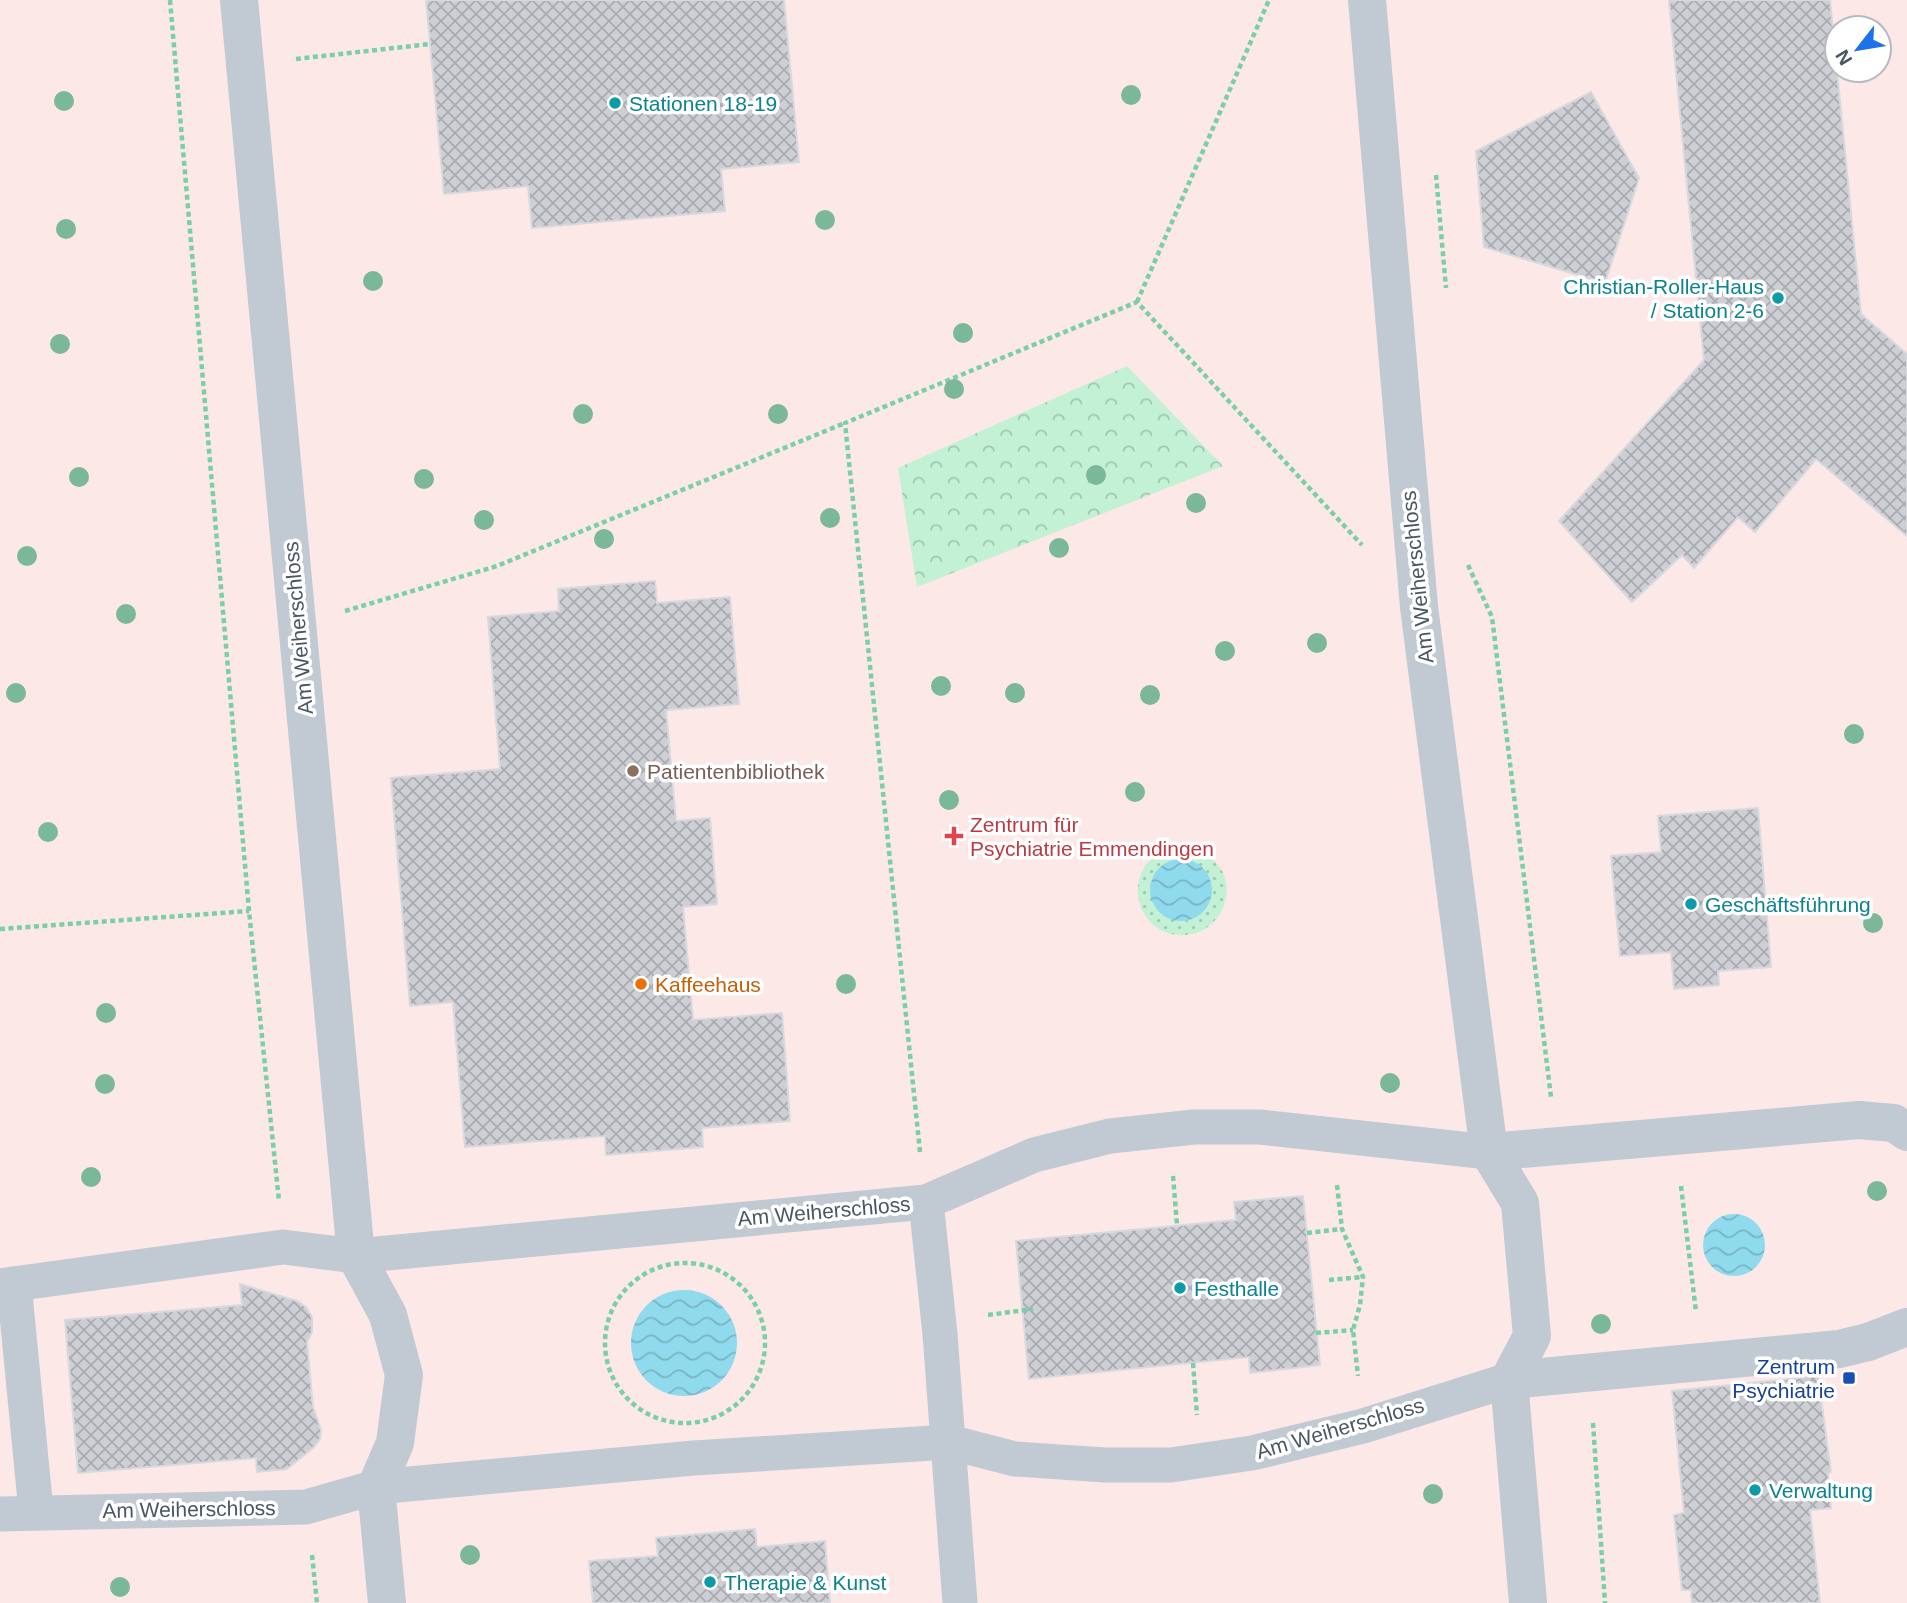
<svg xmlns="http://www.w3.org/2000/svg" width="1907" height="1603" font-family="Arial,sans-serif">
  <defs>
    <pattern id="grass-dots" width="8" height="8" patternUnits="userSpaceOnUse" patternTransform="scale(1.75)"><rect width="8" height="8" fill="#c3f1d5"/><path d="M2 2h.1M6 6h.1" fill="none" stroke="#a0c6b0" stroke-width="1.8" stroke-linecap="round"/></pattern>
    <pattern id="park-crowns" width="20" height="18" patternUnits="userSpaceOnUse" patternTransform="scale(1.75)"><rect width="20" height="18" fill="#c3f1d5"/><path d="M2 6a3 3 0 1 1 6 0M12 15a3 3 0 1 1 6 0" fill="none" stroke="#a0c6b0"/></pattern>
    <pattern id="water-waves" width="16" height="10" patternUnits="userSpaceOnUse" patternTransform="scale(1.75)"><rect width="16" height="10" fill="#90daee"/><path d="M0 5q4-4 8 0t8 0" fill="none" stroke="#78b4c4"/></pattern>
    <pattern id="building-cross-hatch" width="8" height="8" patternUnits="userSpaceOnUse" patternTransform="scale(1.75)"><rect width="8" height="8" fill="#cdcfd5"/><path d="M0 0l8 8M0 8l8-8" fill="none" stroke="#a8abb0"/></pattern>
  </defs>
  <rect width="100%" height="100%" fill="#f5f3f3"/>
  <path fill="#fce8e6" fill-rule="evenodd" d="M 0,0 L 1907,0 L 1907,1603 L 0,1603 ZM 1837,28 L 1879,28 L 1879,70 L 1837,70 Z"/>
  <path fill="url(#grass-dots)" d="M 1184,845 C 1214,852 1236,876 1223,908 C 1218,919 1207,930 1196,933 C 1133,950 1110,855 1184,845 Z"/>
  <path fill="url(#park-crowns)" d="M 1127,366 L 1223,466 L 917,587 L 898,468 Z"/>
  <g fill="url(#water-waves)">
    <circle cx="1181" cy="890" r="31"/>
    <circle cx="1734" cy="1245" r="31"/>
    <circle cx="684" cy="1343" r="53"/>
  </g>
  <g fill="url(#building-cross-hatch)" stroke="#d7d9de" stroke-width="2">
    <path d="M 426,0 L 784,0 L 799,162 L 721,169 L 725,211 L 532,228 L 528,186 L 444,194 Z"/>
    <path d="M 1669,0 L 1830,0 L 1861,314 L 1907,354 L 1907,536 L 1816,459 L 1755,532 L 1738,517 L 1694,568 L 1682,555 L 1632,602 L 1559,521 L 1704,360 Z"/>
    <path d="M 1591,92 L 1639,178 L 1605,283 L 1484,247 L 1476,151 Z"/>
    <path d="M 655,581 L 657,603 L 730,597 L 739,704 L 666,710 L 676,821 L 710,818 L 717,904 L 683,907 L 693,1020 L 782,1013 L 790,1121 L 702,1128 L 703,1147 L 606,1155 L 605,1136 L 465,1147 L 453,1002 L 410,1006 L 391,778 L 500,769 L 488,617 L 559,611 L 558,589 Z"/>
    <path d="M 1758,808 L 1771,967 L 1718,971 L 1719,985 L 1674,989 L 1671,952 L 1620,956 L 1611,856 L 1661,852 L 1658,816 Z"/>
    <path d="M 1303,1196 L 1320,1365 L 1250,1373 L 1249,1357 L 1029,1379 L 1016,1241 L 1236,1220 L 1234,1202 Z"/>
    <path d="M 240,1284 L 297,1301 L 306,1307 L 312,1317 L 312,1332 L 307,1342 L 313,1407 L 321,1430 L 320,1439 L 314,1447 L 287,1469 L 257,1472 L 256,1458 L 78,1473 L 65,1320 L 242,1305 Z"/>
    <path d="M 1818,1376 L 1831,1472 L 1828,1473 L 1831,1508 L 1810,1510 L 1820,1603 L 1692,1603 L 1691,1590 L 1682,1590 L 1674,1515 L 1684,1513 L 1672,1391 Z"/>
    <path d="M 755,1529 L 757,1547 L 825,1541 L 830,1603 L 593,1603 L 589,1561 L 658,1556 L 656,1538 Z"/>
  </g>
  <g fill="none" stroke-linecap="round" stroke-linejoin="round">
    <g stroke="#7ad0a6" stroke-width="4.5" stroke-dasharray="5 3.5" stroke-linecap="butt">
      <path d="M 170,0 L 249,911 L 279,1201"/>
      <path d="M 296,59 L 430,44"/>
      <path d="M 1436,175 L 1446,288"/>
      <path d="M 1137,302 L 1269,0"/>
      <path d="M 1468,565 L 1492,617 L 1551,1097"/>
      <path d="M 345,611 L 497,566 L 845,423"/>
      <path d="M 0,929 L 249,911"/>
      <path d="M 920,1152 L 845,423 L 1137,302 L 1362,545"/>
      <path d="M 1173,1176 L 1177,1225"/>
      <path d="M 1337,1185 L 1342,1229 L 1363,1277 L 1360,1305 L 1353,1330 L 1358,1376"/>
      <path d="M 1681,1186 L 1696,1312"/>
      <path d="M 1307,1233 L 1342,1229"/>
      <circle cx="685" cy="1343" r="80"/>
      <path d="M 1329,1280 L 1363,1277"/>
      <path d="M 988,1315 L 1033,1309"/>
      <path d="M 1316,1333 L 1353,1330"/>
      <path d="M 1193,1363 L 1197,1415"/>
      <path d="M 1593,1423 L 1605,1603"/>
      <path d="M 312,1555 L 317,1603"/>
    </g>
    <g stroke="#c1cad2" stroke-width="35">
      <path d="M 926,1202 L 940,1334 L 960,1603"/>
      <path d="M 14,1284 L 36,1511"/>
      <path d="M 0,1286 L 283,1247 L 356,1256 L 926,1202 L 1034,1155 L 1110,1136 L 1194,1127 L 1260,1127 L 1489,1152"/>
      <path d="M 0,1514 L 306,1507 L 376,1487 L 694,1458 L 949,1442 L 1015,1459 L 1105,1465 L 1171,1465 L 1252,1453 L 1363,1426 L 1509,1380"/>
    </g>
    <g stroke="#c1cad2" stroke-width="38">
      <path d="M 239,0 L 356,1256 L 388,1315 L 404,1375 L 395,1443 L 376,1487 L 387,1603"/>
      <path d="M 1367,0 L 1419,607 L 1489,1152 L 1520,1203 L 1532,1336 L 1509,1380 L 1528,1603"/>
      <path d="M 1489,1152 L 1859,1120 L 1894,1123 L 1907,1132"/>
      <path d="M 1509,1380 L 1839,1349 L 1868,1342 L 1907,1327"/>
    </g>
  </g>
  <g fill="#7bb799">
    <circle cx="1131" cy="95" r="10"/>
    <circle cx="64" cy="101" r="10"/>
    <circle cx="825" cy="220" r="10"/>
    <circle cx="66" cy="229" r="10"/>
    <circle cx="373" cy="281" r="10"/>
    <circle cx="963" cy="333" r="10"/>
    <circle cx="60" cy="344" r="10"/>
    <circle cx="954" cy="389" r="10"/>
    <circle cx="583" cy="414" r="10"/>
    <circle cx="778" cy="414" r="10"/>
    <circle cx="1096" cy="475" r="10"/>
    <circle cx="79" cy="477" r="10"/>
    <circle cx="424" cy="479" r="10"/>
    <circle cx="1196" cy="503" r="10"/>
    <circle cx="830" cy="518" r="10"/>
    <circle cx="484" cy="520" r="10"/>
    <circle cx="604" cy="539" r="10"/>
    <circle cx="1059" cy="548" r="10"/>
    <circle cx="27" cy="556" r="10"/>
    <circle cx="126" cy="614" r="10"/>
    <circle cx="1317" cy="643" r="10"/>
    <circle cx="1225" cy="651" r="10"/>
    <circle cx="941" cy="686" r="10"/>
    <circle cx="16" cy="693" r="10"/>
    <circle cx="1015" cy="693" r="10"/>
    <circle cx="1150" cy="695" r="10"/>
    <circle cx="1854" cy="734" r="10"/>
    <circle cx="1135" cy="792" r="10"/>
    <circle cx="949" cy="800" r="10"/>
    <circle cx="48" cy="832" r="10"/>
    <circle cx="1873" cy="923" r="10"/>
    <circle cx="846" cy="984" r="10"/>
    <circle cx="106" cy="1013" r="10"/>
    <circle cx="1390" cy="1083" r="10"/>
    <circle cx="105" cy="1084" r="10"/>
    <circle cx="91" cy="1177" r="10"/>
    <circle cx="1877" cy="1191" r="10"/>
    <circle cx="1601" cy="1324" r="10"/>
    <circle cx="1433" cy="1494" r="10"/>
    <circle cx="470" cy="1555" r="10"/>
    <circle cx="120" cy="1587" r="10"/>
  </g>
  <g fill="#0f9aa8" stroke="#fff" stroke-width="2.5">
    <circle cx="615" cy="103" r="7"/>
    <circle cx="1778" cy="298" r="7"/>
    <circle cx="1691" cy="904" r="7"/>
    <circle cx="1180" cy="1288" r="7"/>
    <circle cx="1755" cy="1490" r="7"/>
    <circle cx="710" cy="1582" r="7"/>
  </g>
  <circle fill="#8d6e63" stroke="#fff" stroke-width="2.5" cx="633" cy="771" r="7"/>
  <path fill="#e0444e" stroke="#fff" stroke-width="2.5" d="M950.5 825.5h7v7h7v7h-7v7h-7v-7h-7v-7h7z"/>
  <circle fill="#e8710a" stroke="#fff" stroke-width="2.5" cx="641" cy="984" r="7"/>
  <rect fill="#1a4fb4" stroke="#fff" stroke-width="2.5" x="1842" y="1371" width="14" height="14" rx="3.5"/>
  <g text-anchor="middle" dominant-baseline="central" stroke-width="7" stroke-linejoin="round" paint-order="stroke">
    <g font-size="21" fill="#0d838f" stroke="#fff" text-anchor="start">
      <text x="629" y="103">Stationen 18-19</text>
      <text x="1764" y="286" text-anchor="end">Christian-Roller-Haus<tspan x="1764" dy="24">/ Station 2-6</tspan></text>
      <text x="1705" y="904">Geschäftsführung</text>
      <text x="1194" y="1288">Festhalle</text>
      <text x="1769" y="1490">Verwaltung</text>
      <text x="724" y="1582">Therapie &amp; Kunst</text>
    </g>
    <g font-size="21" fill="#4a5661" stroke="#fff">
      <text transform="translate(1417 577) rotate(-96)">Am Weiherschloss</text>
      <text transform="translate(298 628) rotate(-95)">Am Weiherschloss</text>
      <text transform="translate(824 1211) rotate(-5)">Am Weiherschloss</text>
      <text transform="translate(1340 1428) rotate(-16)">Am Weiherschloss</text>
      <text transform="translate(189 1509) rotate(-1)">Am Weiherschloss</text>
    </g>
    <g font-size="21" fill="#785e54" stroke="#fff" text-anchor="start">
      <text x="647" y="771">Patientenbibliothek</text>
    </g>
    <g font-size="21" fill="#be3a42" stroke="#fff" text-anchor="start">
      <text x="970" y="824">Zentrum für<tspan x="970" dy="24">Psychiatrie Emmendingen</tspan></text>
    </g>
    <g font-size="21" fill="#c56008" stroke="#fff" text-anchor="start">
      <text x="655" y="984">Kaffeehaus</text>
    </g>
    <g font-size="21" fill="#164399" stroke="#fff" text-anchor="end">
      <text x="1835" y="1366">Zentrum<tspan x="1835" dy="24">Psychiatrie</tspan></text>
    </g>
  </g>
  <g transform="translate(1858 49) rotate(239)"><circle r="33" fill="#ffffff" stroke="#b7bbc0" stroke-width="2"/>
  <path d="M0-5L12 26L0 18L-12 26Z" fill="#1a73e8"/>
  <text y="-10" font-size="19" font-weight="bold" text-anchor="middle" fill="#4a5661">N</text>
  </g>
</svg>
